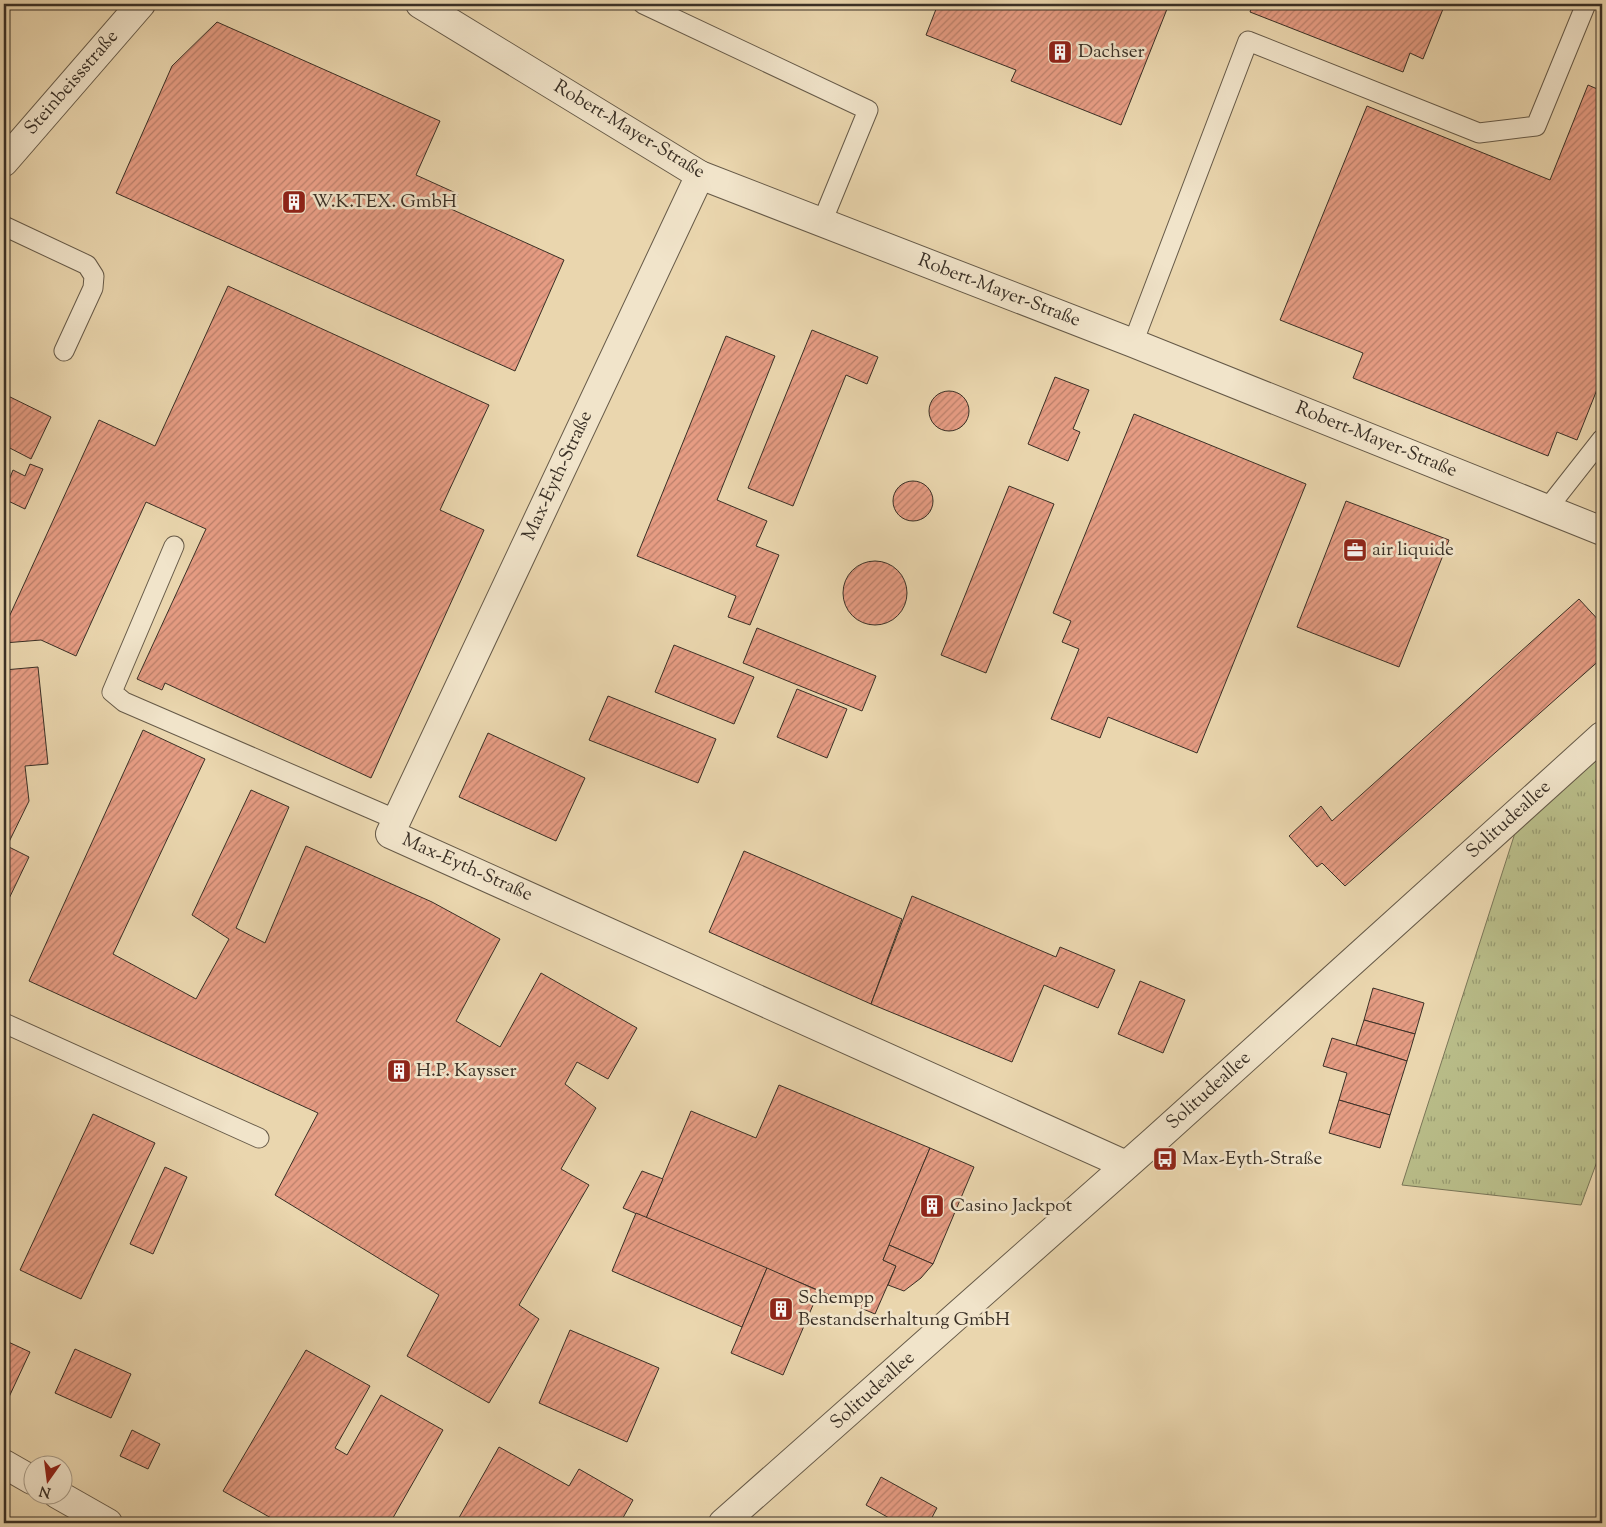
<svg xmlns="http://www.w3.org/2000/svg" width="1606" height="1527" font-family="'Sorts Mill Goudy',serif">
  <defs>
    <pattern id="grass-tufts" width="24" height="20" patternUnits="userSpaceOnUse" patternTransform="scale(1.25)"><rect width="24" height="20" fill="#b9bd89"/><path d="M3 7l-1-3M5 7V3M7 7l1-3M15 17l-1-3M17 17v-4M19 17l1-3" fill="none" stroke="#979a70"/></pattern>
    <pattern id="building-hatch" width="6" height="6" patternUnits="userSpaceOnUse" patternTransform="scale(1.25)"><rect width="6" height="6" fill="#e69c83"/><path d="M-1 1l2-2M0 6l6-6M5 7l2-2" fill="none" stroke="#bb806b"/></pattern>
  </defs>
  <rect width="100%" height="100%" fill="#ead6ae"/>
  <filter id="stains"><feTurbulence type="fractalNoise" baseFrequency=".004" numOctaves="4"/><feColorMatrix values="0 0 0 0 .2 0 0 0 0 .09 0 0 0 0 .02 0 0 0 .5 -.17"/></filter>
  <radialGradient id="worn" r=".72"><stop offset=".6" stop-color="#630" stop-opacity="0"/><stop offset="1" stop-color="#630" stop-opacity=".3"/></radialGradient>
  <path fill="url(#grass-tufts)" stroke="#7a7658" d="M 1602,736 L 1602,1148 L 1581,1205 L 1402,1185 L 1523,808 Z"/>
  <g fill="url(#building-hatch)" stroke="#3a3026">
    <path d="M 938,4 L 1169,4 L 1121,125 L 1011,81 L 1016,70 L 926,35 Z"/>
    <path d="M 1253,4 L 1445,4 L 1423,59 L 1410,53 L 1403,72 L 1250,12 Z"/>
    <path d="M 217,22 L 440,121 L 416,175 L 458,194 L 451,209 L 564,260 L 515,371 L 116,193 L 172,66 Z"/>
    <path d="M 1588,85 L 1602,91 L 1602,377 L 1577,440 L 1557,432 L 1548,456 L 1353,378 L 1363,353 L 1280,320 L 1367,106 L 1550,180 Z"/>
    <path d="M 228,286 L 489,405 L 440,510 L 484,530 L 371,778 L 165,683 L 162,690 L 137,679 L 206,529 L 146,502 L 76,656 L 41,640 L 4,643 L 4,628 L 99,420 L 155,446 Z"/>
    <path d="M 812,330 L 878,357 L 867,384 L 846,375 L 793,506 L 748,488 Z"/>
    <path d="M 726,336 L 775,356 L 717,500 L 767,521 L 756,546 L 779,555 L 750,625 L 728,617 L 736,596 L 637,556 Z"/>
    <path d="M 1055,377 L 1089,390 L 1073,429 L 1080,432 L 1068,461 L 1028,444 Z"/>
    <circle cx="949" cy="411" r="20"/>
    <path d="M 4,394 L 51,417 L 31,459 L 4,445 Z"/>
    <path d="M 1134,414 L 1306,484 L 1197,753 L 1108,717 L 1100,738 L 1051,719 L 1079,649 L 1062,642 L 1071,621 L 1053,613 Z"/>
    <path d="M 30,464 L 43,469 L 25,509 L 4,499 L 4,492 L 13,470 L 25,476 Z"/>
    <circle cx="913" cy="501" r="20"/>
    <path d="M 1009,486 L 1054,504 L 986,673 L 941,655 Z"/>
    <path d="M 1346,501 L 1449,540 L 1399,667 L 1297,627 Z"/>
    <circle cx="875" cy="593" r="32"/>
    <path d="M 1579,599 L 1602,624 L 1602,658 L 1345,886 L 1322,863 L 1317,867 L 1289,836 L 1321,806 L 1332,821 Z"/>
    <path d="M 757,628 L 876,676 L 862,711 L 743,663 Z"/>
    <path d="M 674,645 L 754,677 L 734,724 L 655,692 Z"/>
    <path d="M 38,667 L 48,764 L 25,766 L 29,801 L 7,846 L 29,857 L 4,909 L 4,670 Z"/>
    <path d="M 797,689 L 847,709 L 827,758 L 777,737 Z"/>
    <path d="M 608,696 L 716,739 L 698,783 L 589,740 Z"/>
    <path d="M 143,730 L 205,759 L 113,954 L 196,999 L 229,939 L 192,915 L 251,790 L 289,807 L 236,928 L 265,943 L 306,846 L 432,902 L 500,939 L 456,1021 L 500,1047 L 541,973 L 637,1028 L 608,1079 L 577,1062 L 565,1084 L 596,1108 L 561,1169 L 589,1185 L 519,1305 L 539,1319 L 489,1403 L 407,1356 L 439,1295 L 275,1195 L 318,1113 L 29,981 Z"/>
    <path d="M 488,733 L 585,778 L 556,841 L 459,797 Z"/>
    <path d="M 744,851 L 902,919 L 871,1004 L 709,932 Z"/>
    <path d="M 912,896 L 1056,957 L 1060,947 L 1115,970 L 1098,1008 L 1044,985 L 1012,1062 L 871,1004 Z"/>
    <path d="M 1140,981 L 1185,1000 L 1163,1053 L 1118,1034 Z"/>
    <path d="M 1373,988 L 1424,1003 L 1415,1034 L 1364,1020 Z"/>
    <path d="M 1364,1020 L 1415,1034 L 1407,1061 L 1356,1045 Z"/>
    <path d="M 1332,1038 L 1407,1061 L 1390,1115 L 1339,1100 L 1347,1073 L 1323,1066 Z"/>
    <path d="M 779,1085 L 930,1148 L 883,1260 L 896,1266 L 875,1314 L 646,1218 L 691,1111 L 756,1138 Z"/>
    <path d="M 1339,1100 L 1390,1115 L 1380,1148 L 1329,1133 Z"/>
    <path d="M 93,1114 L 155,1143 L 81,1299 L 20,1270 Z"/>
    <path d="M 930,1148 L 974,1167 L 933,1264 L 889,1245 Z"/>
    <path d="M 165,1167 L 187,1177 L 153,1254 L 130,1244 Z"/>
    <path d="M 642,1171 L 663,1179 L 646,1218 L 623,1208 Z"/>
    <path d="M 636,1213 L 767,1268 L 742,1327 L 612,1271 Z"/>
    <path d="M 889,1245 L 933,1264 L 921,1278 L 904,1291 L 888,1285 L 896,1266 L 883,1260 Z"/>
    <path d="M 767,1268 L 819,1291 L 783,1375 L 731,1353 Z"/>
    <path d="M 570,1330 L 659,1368 L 627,1442 L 539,1403 Z"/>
    <path d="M 4,1340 L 30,1352 L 9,1397 L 4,1394 Z"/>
    <path d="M 75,1349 L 131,1374 L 111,1418 L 55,1393 Z"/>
    <path d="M 306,1350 L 370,1386 L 335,1448 L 347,1455 L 381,1395 L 443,1430 L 390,1523 L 296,1523 L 290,1519 L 288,1523 L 280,1523 L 223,1491 Z"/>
    <path d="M 132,1430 L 160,1444 L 148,1469 L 120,1456 Z"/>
    <path d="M 499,1447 L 569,1486 L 579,1469 L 633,1500 L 620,1523 L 456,1523 Z"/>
    <path d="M 881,1477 L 937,1508 L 929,1523 L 898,1523 L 866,1505 Z"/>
  </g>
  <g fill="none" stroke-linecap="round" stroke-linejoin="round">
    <defs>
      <g id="service">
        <path d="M 643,4 L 868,110 L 822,222"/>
        <path d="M 4,226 L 87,265 L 94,276 L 93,288 L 64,351"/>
        <path d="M 1133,343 L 1248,41 L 1479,133 L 1536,126 L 1586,4"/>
        <path d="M 1547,509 L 1602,439"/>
        <path d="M 174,546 L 112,692 L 124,702 L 397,820"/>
        <path d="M 4,1023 L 259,1138"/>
      </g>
      <g id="minor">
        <path d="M 420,4 L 700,175 L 1133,343 L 1602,531"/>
        <path d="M 4,162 L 141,4"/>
        <path d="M 700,175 L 390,834 L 1126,1165"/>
        <path d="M 4,1464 L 32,1480"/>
        <path d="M 57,1494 L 108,1523"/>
        <path d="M 723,1523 L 1155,1140 L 1602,736"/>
      </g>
    </defs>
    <use href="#service" stroke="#665a48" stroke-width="21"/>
    <use href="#minor" stroke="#665a48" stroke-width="30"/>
    <use href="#service" stroke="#f1e4ca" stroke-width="19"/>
    <use href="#minor" stroke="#f1e4ca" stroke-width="28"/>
  </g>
  <defs>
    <symbol id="building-square" viewBox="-11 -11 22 22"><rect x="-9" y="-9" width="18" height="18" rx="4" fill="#8f2418" stroke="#f1e4ca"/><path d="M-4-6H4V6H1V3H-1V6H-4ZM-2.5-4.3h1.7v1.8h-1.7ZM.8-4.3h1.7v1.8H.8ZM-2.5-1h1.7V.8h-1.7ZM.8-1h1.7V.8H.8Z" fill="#fff"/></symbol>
    <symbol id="office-square" viewBox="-11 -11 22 22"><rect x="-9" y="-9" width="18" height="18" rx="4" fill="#8f2418" stroke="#f1e4ca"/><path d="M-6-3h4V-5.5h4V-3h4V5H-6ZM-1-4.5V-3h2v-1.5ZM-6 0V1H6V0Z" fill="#fff"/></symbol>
    <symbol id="bus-square" viewBox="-11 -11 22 22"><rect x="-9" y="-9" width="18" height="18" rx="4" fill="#8f2418" stroke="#f1e4ca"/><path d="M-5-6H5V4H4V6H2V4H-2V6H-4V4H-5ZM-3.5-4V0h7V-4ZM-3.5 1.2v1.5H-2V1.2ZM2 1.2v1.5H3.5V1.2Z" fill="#fff"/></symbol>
  </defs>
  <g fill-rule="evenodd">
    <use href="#building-square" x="1046" y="38" width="28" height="28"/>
    <use href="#building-square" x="280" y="188" width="28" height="28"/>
    <use href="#office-square" x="1341" y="536" width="28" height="28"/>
    <use href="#building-square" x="385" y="1057" width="28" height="28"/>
    <use href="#bus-square" x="1151" y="1145" width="28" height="28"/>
    <use href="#building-square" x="918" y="1192" width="28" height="28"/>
    <use href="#building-square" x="767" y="1295" width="28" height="28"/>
  </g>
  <g text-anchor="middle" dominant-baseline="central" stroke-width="5" stroke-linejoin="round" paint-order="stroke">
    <g font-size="19" fill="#3a3026" stroke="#f1e4ca" text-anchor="start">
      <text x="1078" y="52">Dachser</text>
      <text x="312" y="202">W.K.TEX. GmbH</text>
      <text x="1372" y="550">air liquide</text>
      <text x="416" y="1071">H.P. Kaysser</text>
      <text x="1182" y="1159">Max-Eyth-Straße</text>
      <text x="950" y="1206">Casino Jackpot</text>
      <text x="798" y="1298">Schempp<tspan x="798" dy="22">Bestandserhaltung GmbH</tspan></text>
    </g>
    <g font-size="19" fill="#3a3026" stroke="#f1e4ca">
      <text transform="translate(72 83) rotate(-49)">Steinbeissstraße</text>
      <text transform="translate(629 130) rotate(31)">Robert-Mayer-Straße</text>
      <text transform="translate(999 291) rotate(21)">Robert-Mayer-Straße</text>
      <text transform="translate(1376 440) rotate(22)">Robert-Mayer-Straße</text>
      <text transform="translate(558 476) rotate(-65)">Max-Eyth-Straße</text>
      <text transform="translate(1509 820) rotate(-42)">Solitudeallee</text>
      <text transform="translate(467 868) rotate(24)">Max-Eyth-Straße</text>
      <text transform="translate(1209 1091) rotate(-42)">Solitudeallee</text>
      <text transform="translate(873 1391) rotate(-42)">Solitudeallee</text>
    </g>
  </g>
  <rect width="1606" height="1527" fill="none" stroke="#ead6ae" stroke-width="20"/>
  <rect x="5" y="5" width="1596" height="1517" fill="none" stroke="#3a3026" stroke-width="2.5"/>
  <rect x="10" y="10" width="1586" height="1507" fill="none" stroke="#3a3026"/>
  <g transform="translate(48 1480) rotate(194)"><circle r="24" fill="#f1e4ca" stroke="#a89c88"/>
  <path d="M0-4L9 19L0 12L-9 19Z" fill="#8f2418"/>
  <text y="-8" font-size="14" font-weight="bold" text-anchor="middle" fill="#3a3026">N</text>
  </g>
  <rect width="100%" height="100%" filter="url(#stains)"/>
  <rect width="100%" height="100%" fill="url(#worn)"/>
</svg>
